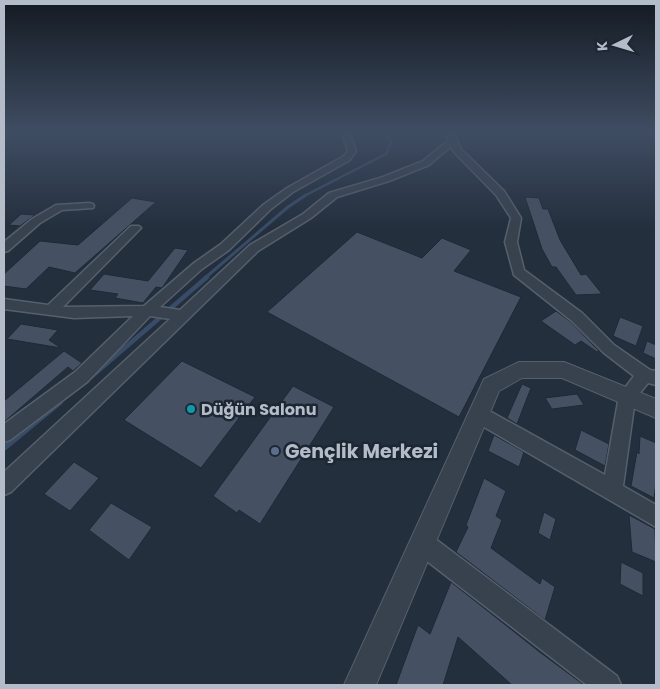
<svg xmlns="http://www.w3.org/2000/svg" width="660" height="689" font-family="Poppins,sans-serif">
  <rect width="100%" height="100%" fill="#242f3e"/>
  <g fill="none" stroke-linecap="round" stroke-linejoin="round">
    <path stroke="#394c67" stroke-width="2.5" d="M 304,196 L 386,154 L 391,142 L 385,131"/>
    <path stroke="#394c67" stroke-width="3" d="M 205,278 L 288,207 L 306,195"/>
    <path stroke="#394c67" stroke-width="4.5" d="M 91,377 L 207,277"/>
    <path stroke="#394c67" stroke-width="5.5" d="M 4,448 L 60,402"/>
  </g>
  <g fill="#455162" stroke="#1f2835">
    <path d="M 525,197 L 539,198 L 543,209 L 548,209 L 560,240 L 581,275 L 586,274 L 602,294 L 576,295 L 556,267 L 552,267 L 542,249 Z"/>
    <path d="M 132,198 L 156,202 L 75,273 L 49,267 L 26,289 L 4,286 L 4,274 L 40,241 L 78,245 Z"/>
    <path d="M 21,214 L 35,215 L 20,226 L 9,225 Z"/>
    <path d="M 357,232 L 422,258 L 442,238 L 471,250 L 454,271 L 521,297 L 459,417 L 267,312 Z"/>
    <path d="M 175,248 L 188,250 L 162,288 L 156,287 L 143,303 L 115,298 L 118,294 L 90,290 L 104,274 L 148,281 Z"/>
    <path d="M 556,311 L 571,322 L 599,351 L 597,352 L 581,341 L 575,345 L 541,321 Z"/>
    <path d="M 620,317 L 643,326 L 636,346 L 613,336 Z"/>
    <path d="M 21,324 L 58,330 L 49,340 L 61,348 L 7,339 Z"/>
    <path d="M 647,341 L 656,345 L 656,359 L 643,353 Z"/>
    <path d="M 64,351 L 82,363 L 73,371 L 68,367 L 4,422 L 4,401 Z"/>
    <path d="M 182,361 L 255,397 L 201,468 L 124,420 Z"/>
    <path d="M 522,384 L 531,388 L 517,424 L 507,418 Z"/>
    <path d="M 293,386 L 334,407 L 260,524 L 239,510 L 237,513 L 213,496 Z"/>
    <path d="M 577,394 L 584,405 L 552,409 L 545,398 Z"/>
    <path d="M 581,430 L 609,444 L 605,466 L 575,450 Z"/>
    <path d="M 494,435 L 524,452 L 519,467 L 488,451 Z"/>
    <path d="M 640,436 L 656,443 L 656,482 L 654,498 L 631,486 L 637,452 L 639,454 Z"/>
    <path d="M 74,462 L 99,478 L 70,511 L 44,494 Z"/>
    <path d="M 484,478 L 506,491 L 496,516 L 502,520 L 491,548 L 540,584 L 542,578 L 555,587 L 545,620 L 456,552 L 468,527 L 466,525 Z"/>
    <path d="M 111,503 L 152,527 L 129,560 L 89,530 Z"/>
    <path d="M 544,512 L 556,519 L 550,540 L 538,533 Z"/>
    <path d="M 629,515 L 655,529 L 656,562 L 632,552 Z"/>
    <path d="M 621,562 L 643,573 L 643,596 L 620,584 Z"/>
    <path d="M 451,582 L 541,653 L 584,685 L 512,685 L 458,637 L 443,685 L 396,685 L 418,625 L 430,634 Z"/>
  </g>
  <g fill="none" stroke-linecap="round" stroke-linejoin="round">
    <defs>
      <g id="minor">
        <path d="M 341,131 L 349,131 L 356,151 L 350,160 L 293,192 L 271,209 L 229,250 L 202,269 L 160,307 L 180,310 L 250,245 L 303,214 L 329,193 L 383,177 L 423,161 L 449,140 L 445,131 L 453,131 L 461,149 L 504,191 L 521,218 L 517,242 L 524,270 L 582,313 L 614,345 L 650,370 L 656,371 L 656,385 L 648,383 L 635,399 L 623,486 L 656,505 L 656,527 L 472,420 L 469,414 L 472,408 L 478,406 L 484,408 L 605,475 L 619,396 L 634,376 L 604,353 L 572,321 L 514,275 L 505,242 L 511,218 L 496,195 L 454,152 L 451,146 L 429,165 L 389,181 L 337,197 L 311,218 L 258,251 L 11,492 L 4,495 L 4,472 L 170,319 L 150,316 L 87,382 L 10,440 L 4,442 L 4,424 L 75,372 L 133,316 L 74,318 L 4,309 L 4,299 L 48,305 L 131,226 L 139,226 L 141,228 L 139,230 L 63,307 L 144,306 L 194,263 L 221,244 L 263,205 L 287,188 L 344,156 L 348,151 Z"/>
        <path d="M 89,203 L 93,204 L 94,206 L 93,208 L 62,210 L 40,223 L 8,251 L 4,252 L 4,242 L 32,219 L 56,205 Z"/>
        <path d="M 422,532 L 430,535 L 617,676 L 621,685 L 587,685 L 414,551 L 411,543 L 414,535 Z"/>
      </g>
      <path id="tertiary" d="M 519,362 L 564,362 L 656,399 L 656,418 L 562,378 L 522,378 L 499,391 L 376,685 L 344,685 L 484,379 Z"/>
    </defs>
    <use href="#minor" stroke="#565f6c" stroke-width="3"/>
    <use href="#tertiary" stroke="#565f6c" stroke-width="2"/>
    <use href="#minor" fill="#38414e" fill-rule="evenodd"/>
    <use href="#tertiary" fill="#38414e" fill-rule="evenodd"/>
  </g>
  <linearGradient id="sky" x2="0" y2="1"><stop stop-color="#141a22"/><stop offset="0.58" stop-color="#3f4d63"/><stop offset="1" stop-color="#3f4d63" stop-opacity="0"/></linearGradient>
  <rect width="660" height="227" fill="url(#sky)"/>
  <circle fill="#0f9aa8" stroke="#1d2633" stroke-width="2" cx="191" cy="409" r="5"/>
  <circle fill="#5c6f8a" stroke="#1d2633" stroke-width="2" cx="275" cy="451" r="5"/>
  <g text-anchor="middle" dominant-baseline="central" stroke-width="5" stroke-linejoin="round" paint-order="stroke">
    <g font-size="16" font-weight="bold" fill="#b4bcc9" stroke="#1d2633" text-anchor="start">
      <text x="201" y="409">Düğün Salonu</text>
    </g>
    <g font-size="19" font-weight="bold" fill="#b4bcc9" stroke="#1d2633" text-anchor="start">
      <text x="285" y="451">Gençlik Merkezi</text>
    </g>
  </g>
  <rect width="660" height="689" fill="none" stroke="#b4bcc9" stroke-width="10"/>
  <g transform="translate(615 45) rotate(265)" stroke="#1d2633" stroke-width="4" paint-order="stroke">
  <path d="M0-4L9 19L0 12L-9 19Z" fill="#b4bcc9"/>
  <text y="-8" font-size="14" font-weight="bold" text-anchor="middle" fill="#b4bcc9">K</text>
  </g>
</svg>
